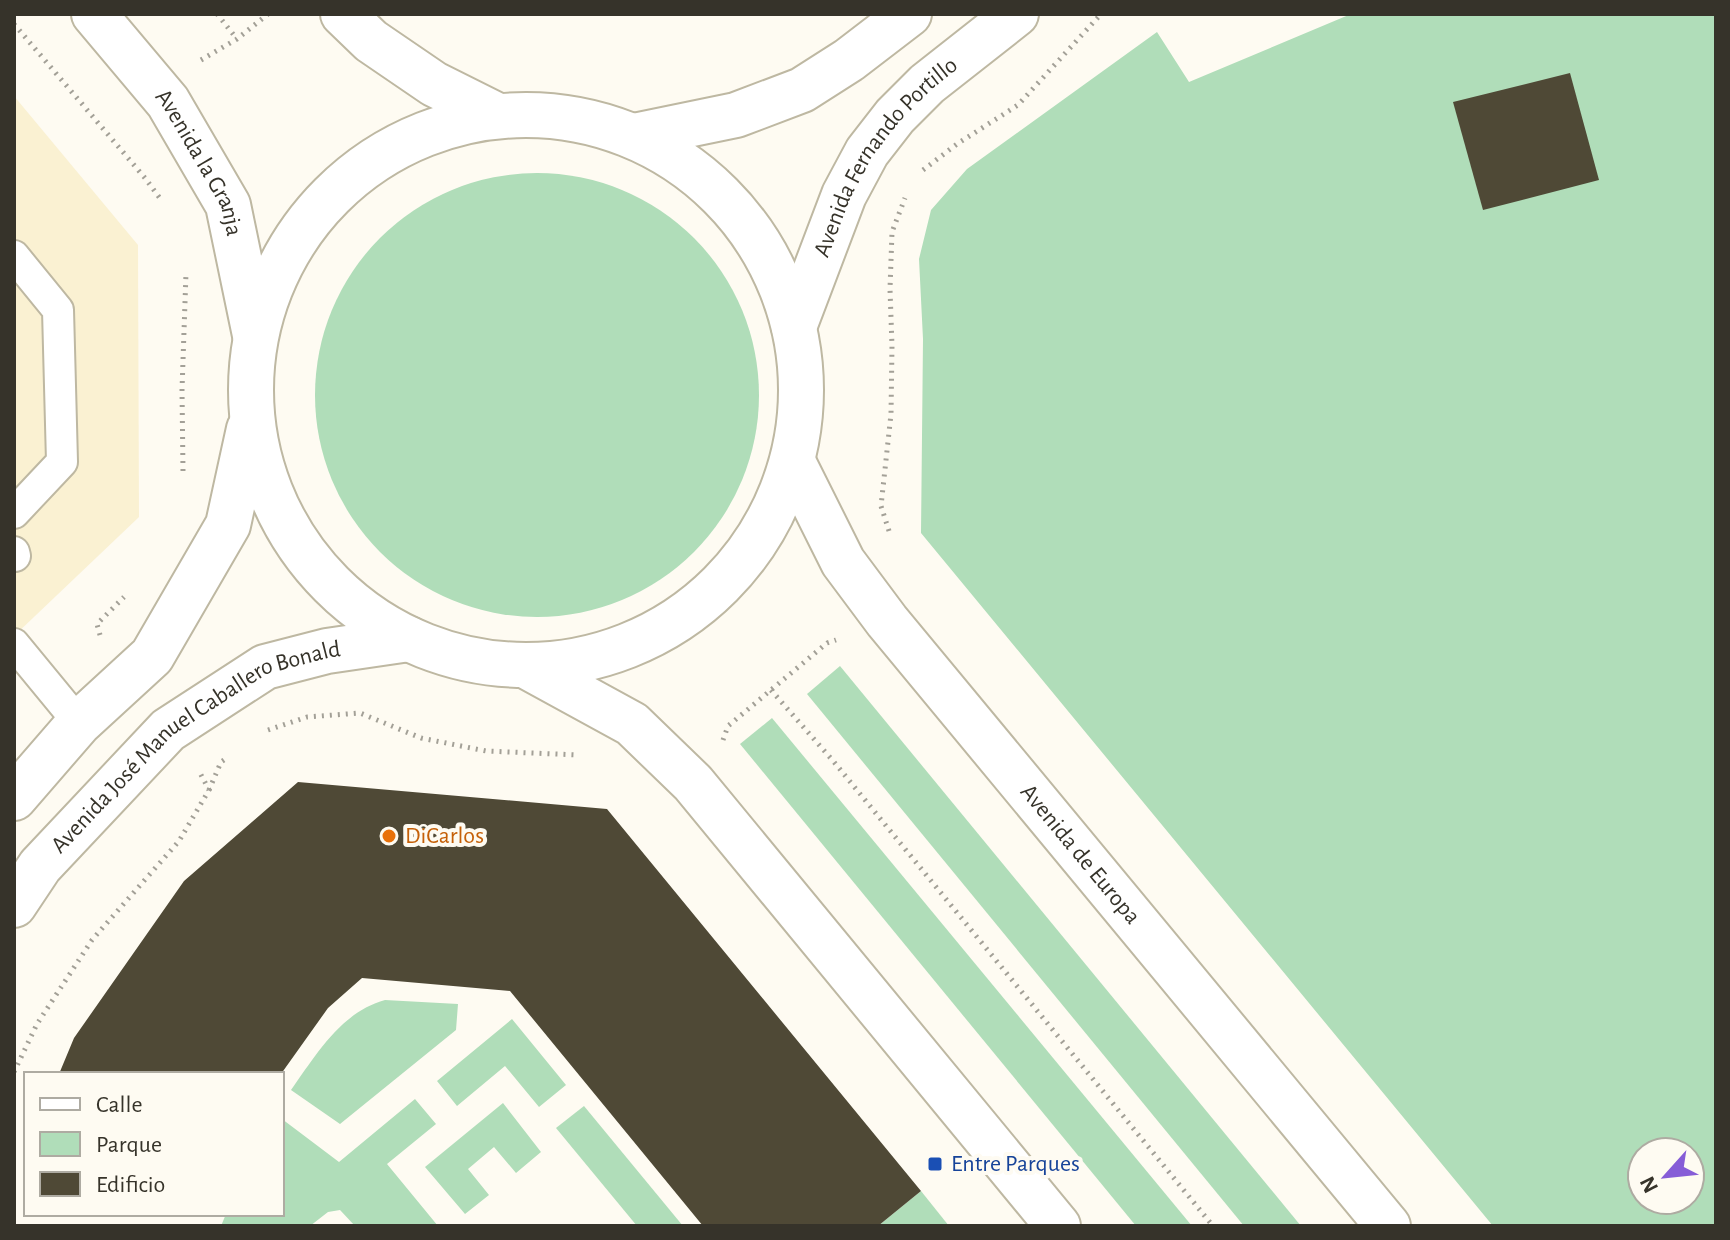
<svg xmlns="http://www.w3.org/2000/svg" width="1730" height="1240" font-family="'Alegreya Sans',sans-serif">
  <rect width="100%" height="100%" fill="#fefbf2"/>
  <path fill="#faf1d2" d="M 14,96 L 138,245 L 139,517 L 14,636 Z"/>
  <g fill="#b0ddb9" fill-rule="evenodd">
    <path d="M 1351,14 L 1716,14 L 1716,1226 L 1493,1226 L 921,533 L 923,339 L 919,259 L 931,210 L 967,169 L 1157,32 L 1189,82 ZM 1642,1152 L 1690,1152 L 1690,1200 L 1642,1200 Z"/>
    <circle cx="537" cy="395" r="222"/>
    <path d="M 840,666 L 1301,1226 L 1244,1226 L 807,694 Z"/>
    <path d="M 772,718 L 1192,1226 L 1136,1226 L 740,744 Z"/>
    <path d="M 385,1000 L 458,1004 L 456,1030 L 340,1124 L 291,1090 C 316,1055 341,1012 385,1000 Z"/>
    <path d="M 512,1019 L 566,1085 L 539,1107 L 505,1066 L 457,1106 L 437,1081 Z"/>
    <path d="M 415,1099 L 436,1124 L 387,1164 L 438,1226 L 355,1226 L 340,1210 L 328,1212 L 310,1226 L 221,1226 L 226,1214 L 282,1214 L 282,1119 L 339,1162 Z"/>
    <path d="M 503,1103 L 541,1152 L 516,1173 L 494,1147 L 468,1169 L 489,1195 L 465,1214 L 425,1167 Z"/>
    <path d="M 584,1106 L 683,1226 L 637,1226 L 556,1128 Z"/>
    <path d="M 921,1191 L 949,1226 L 878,1226 Z"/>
  </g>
  <g fill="#4f4936">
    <path d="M 1570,73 L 1599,180 L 1483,210 L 1453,102 Z"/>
    <path d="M 298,782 L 607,809 L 921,1191 L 878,1226 L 703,1226 L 510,991 L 362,978 L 328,1008 L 281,1074 L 59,1074 L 74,1038 L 184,881 Z"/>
  </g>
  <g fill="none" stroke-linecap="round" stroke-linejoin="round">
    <defs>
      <g id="service">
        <path d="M 14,256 L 58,310 L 62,462 L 14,513"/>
        <path d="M 14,552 L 15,556"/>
        <path d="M 14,644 L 79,723"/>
      </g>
      <g id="primary">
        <path id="s1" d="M 94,14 L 168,102 L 228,205 L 255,335"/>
        <path d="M 343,14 L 371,41 L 434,84 L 496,115"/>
        <circle cx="526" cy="390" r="275"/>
        <path d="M 634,136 L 736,115 L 802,90 L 849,60 L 909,14"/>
        <path id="s2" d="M 794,327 L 844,195 L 867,152 L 895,116 L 927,84 L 1016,14"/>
        <path id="s3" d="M 795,466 L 843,562 L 887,621 L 1388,1226"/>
        <path d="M 526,666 L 632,724 L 693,783 L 1058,1226"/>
        <path d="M 14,798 L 79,723 L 152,656 L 228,525 L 249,429"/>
        <path id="s4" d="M 14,905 L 40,866 L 168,730 L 265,667 L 327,651 L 409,639"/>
      </g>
    </defs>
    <use href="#service" stroke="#beb8a2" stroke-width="34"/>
    <use href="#primary" stroke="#beb8a2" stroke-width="48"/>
    <g stroke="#a3a097" stroke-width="5" stroke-dasharray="2 6" stroke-linecap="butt">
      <path d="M 217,14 L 237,39"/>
      <path d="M 14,24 L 145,178 L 162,201"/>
      <path d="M 201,60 L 237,39 L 268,14"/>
      <path d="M 923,170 L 957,144 L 1018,105 L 1101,14"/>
      <path d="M 183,471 L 182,390 L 186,273"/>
      <path d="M 889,531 L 881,506 L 891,414 L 892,346 L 890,289 L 892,232 L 905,198"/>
      <path d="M 100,635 L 97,624 L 124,597"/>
      <path d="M 771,690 L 834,762 L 1213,1226"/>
      <path d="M 268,730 L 307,717 L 360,713 L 421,738 L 486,751 L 578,755"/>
      <path d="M 723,740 L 728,726 L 827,643 L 836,640"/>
      <path d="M 209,790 L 221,762 L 224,760"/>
      <path d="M 14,1072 L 37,1024 L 92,940 L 179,841 L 209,790 L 199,771"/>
    </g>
    <use href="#service" stroke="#fff" stroke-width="30"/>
    <use href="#primary" stroke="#fff" stroke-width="44"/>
  </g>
  <circle fill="#e8710a" stroke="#fefbf2" stroke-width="3" cx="389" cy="836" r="8"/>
  <rect fill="#1a4fb4" stroke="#fefbf2" stroke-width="3" x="927" y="1156" width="16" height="16" rx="4"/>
  <g text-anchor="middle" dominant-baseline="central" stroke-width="8" stroke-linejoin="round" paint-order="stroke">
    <g font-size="24" fill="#36332a" stroke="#fefbf2">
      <text stroke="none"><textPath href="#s2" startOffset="196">Avenida Fernando Portillo</textPath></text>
      <text stroke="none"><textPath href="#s1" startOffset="184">Avenida la Granja</textPath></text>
      <text stroke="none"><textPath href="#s4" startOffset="248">Avenida José Manuel Caballero Bonald</textPath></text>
      <text stroke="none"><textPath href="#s3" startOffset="484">Avenida de Europa</textPath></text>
    </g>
    <g font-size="24" fill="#c56008" stroke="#fefbf2" text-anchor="start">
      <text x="405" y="836">DiCarlos</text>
    </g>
    <g font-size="24" fill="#164399" stroke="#fefbf2" text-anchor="start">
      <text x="951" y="1164">Entre Parques</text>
    </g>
  </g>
  <rect width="1730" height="1240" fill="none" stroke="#36332a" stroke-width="32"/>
  <rect x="24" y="1072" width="260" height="144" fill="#fefbf2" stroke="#aeaba2" stroke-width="2"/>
  <rect x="40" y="1098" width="40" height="12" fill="#ffffff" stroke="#aeaba2" stroke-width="2"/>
  <text x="96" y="1112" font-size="24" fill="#36332a">Calle</text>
  <rect x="40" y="1132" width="40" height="24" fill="#b0ddb9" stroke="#aeaba2" stroke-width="2"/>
  <text x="96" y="1152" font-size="24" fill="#36332a">Parque</text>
  <rect x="40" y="1172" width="40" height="24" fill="#4f4936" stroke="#aeaba2" stroke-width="2"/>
  <text x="96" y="1192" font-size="24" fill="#36332a">Edificio</text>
  <g transform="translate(1666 1176) rotate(243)"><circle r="38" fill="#fefbf2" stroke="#aeaba2" stroke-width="2"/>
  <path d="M0-6L14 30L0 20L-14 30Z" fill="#865dd7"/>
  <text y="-12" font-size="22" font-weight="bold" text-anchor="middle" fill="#36332a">N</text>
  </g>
</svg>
